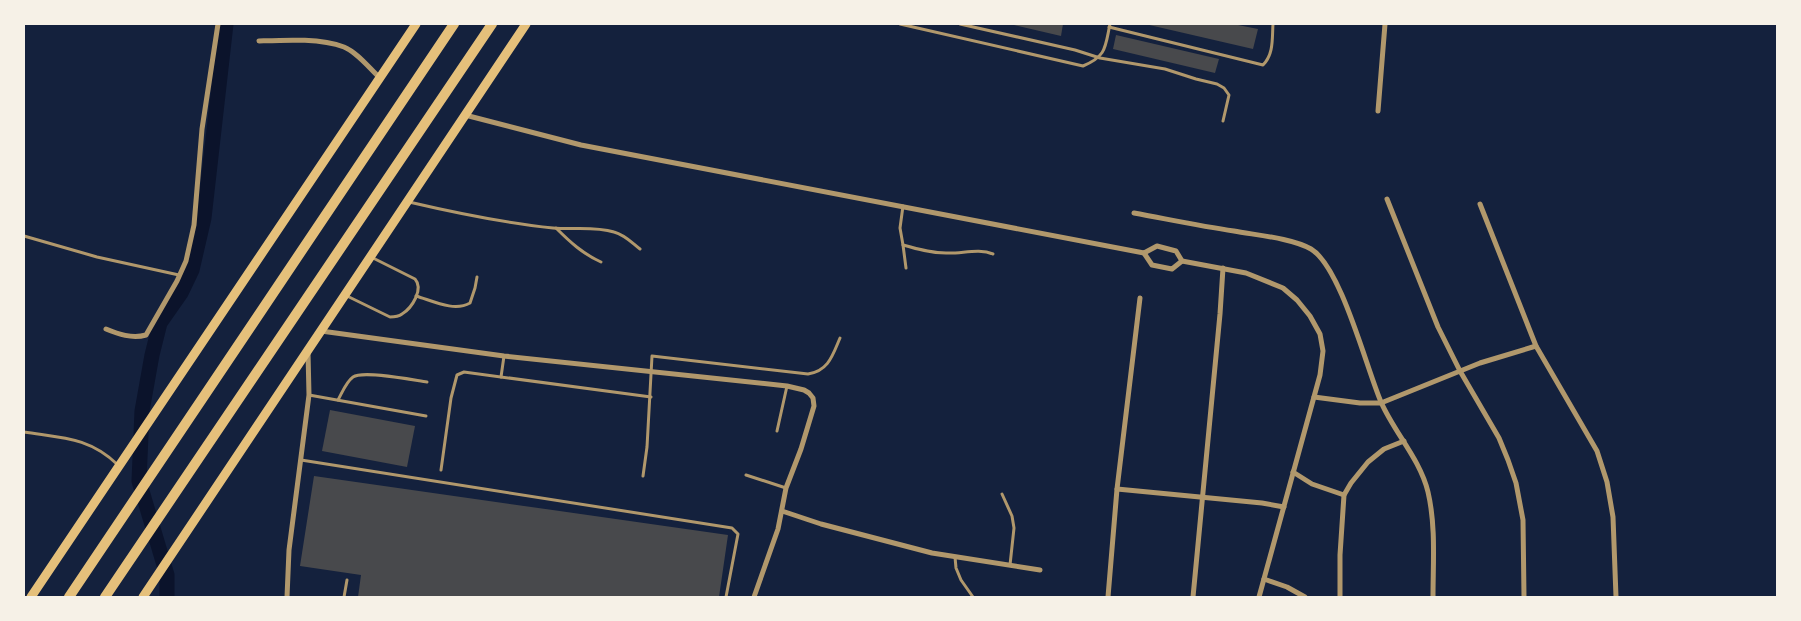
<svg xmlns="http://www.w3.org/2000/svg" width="1801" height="621" font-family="Barlow,sans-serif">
  <rect width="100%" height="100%" fill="#14213d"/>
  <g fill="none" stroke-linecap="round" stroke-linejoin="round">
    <path stroke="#0b132b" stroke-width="15" d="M 167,597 L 167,575 L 139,481 L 142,411 L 152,355 L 160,323 L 181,293 L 192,270 L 204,218 L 226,24"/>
  </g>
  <g fill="#48494c">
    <path d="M 1010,24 L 1063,24 L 1061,36 Z"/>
    <path d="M 1145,24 L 1233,24 L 1258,29 L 1253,49 Z"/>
    <path d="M 1116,35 L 1219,59 L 1215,73 L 1113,49 Z"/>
    <path d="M 330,410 L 415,426 L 407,467 L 322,451 Z"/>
    <path d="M 314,476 L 728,535 L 719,597 L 358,597 L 361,575 L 300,566 Z"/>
  </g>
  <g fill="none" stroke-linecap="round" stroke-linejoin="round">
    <g stroke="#b1986c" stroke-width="3">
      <path d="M 900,24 L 1083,66 C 1107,56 1105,47 1110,24"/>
      <path d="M 960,24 L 1075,50 L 1100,58 L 1165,69 L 1196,79 L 1217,84 L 1224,88 L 1229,95 L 1223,121"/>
      <path d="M 1109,27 L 1263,65 C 1274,54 1272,38 1273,24"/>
      <path d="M 409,202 C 456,213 504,223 553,228 C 573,230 594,226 614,232 C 625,235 631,242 640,249"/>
      <path d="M 903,206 L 900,228 L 903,245 C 917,249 931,253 946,253 C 961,254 979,248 993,254"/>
      <path d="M 556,228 C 570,242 583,254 601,262"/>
      <path d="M 24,236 L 97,257 L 179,275"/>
      <path d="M 903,245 L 906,268"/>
      <path d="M 345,295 L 390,317 C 394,317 398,317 402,314 C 412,308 424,289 415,279 L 371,257"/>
      <path d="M 416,296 C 433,301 454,312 470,303 L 475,288 L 477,277"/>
      <path d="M 501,377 L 504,356"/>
      <path d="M 309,395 L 426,416"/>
      <path d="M 338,400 C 342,393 346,382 353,377 C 363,370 413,380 427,382"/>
      <path d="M 777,431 L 787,386"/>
      <path d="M 24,432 C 62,438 89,437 118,465"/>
      <path d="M 301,460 L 732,528 L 738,534 L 726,597"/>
      <path d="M 441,470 L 451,398 L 457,375 L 464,372 L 651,397"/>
      <path d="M 746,475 L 786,488"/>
      <path d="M 643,476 L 647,447 L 652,356 L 808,374 C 829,371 833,354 840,338"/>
      <path d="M 1002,494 L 1012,516 L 1014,528 L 1010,565"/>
      <path d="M 955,557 L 956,568 L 961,580 L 973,597"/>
      <path d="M 344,597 L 347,580"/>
    </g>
    <g stroke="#b1986c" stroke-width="5">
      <path d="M 259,41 C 285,40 320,38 344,47 C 358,53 369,68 380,78"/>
      <path d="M 1378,111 L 1385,24"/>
      <path d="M 465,115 L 581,145 L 1144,253 L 1157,246 L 1176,251 L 1182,261 L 1246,273 L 1283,288 L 1297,300 L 1310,316 L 1320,334 L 1323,351 L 1320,375 L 1259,597"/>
      <path d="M 1387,199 L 1438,327 L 1460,371 L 1499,438 L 1508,460 L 1516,483 L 1523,520 L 1524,597"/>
      <path d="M 1480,204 L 1536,346 L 1597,451 L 1607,482 L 1613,517 L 1616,597"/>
      <path d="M 1134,213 C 1167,219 1200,226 1234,231 C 1255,235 1292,238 1311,249 C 1341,267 1366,367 1381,402 C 1394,432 1420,459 1428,492 C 1436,526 1433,563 1433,597"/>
      <path d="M 1144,253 L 1152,265 L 1172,269 L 1182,261"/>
      <path d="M 106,329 C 118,334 132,339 146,335 L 177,281 L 186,261 L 194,225 L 202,129 L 218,24"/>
      <path d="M 321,331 L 504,356 L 787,386 L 804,390 L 809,393 L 813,398 L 814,406 L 801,449 L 786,488 L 778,529 L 754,597"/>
      <path d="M 1314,397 L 1360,403 L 1381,403 L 1480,363 L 1536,346"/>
      <path d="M 1293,472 L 1312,484 L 1344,495"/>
      <path d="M 1117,489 L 1262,503 L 1284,507"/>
      <path d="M 782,511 L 821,524 L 932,553 L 1040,570"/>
      <path d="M 1264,579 L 1287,587 L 1305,597"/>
      <path d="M 287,597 L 289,550 L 309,395 L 308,352"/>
      <path d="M 1108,597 L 1117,489 L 1140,298"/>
      <path d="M 1193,597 L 1220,314 L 1223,268"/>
      <path d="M 1340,597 L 1340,555 L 1344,495 L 1351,483 L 1368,462 L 1384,449 L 1404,441"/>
    </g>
    <g stroke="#e5c07b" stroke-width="9">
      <path d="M 31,597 L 416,24"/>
      <path d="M 143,597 L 526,24"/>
    </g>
    <g stroke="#e5c07b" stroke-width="10">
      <path d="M 69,597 L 454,24"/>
      <path d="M 105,597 L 492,24"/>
    </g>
  </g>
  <rect width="1801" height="621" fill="none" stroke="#f6f1e7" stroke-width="50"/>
</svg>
